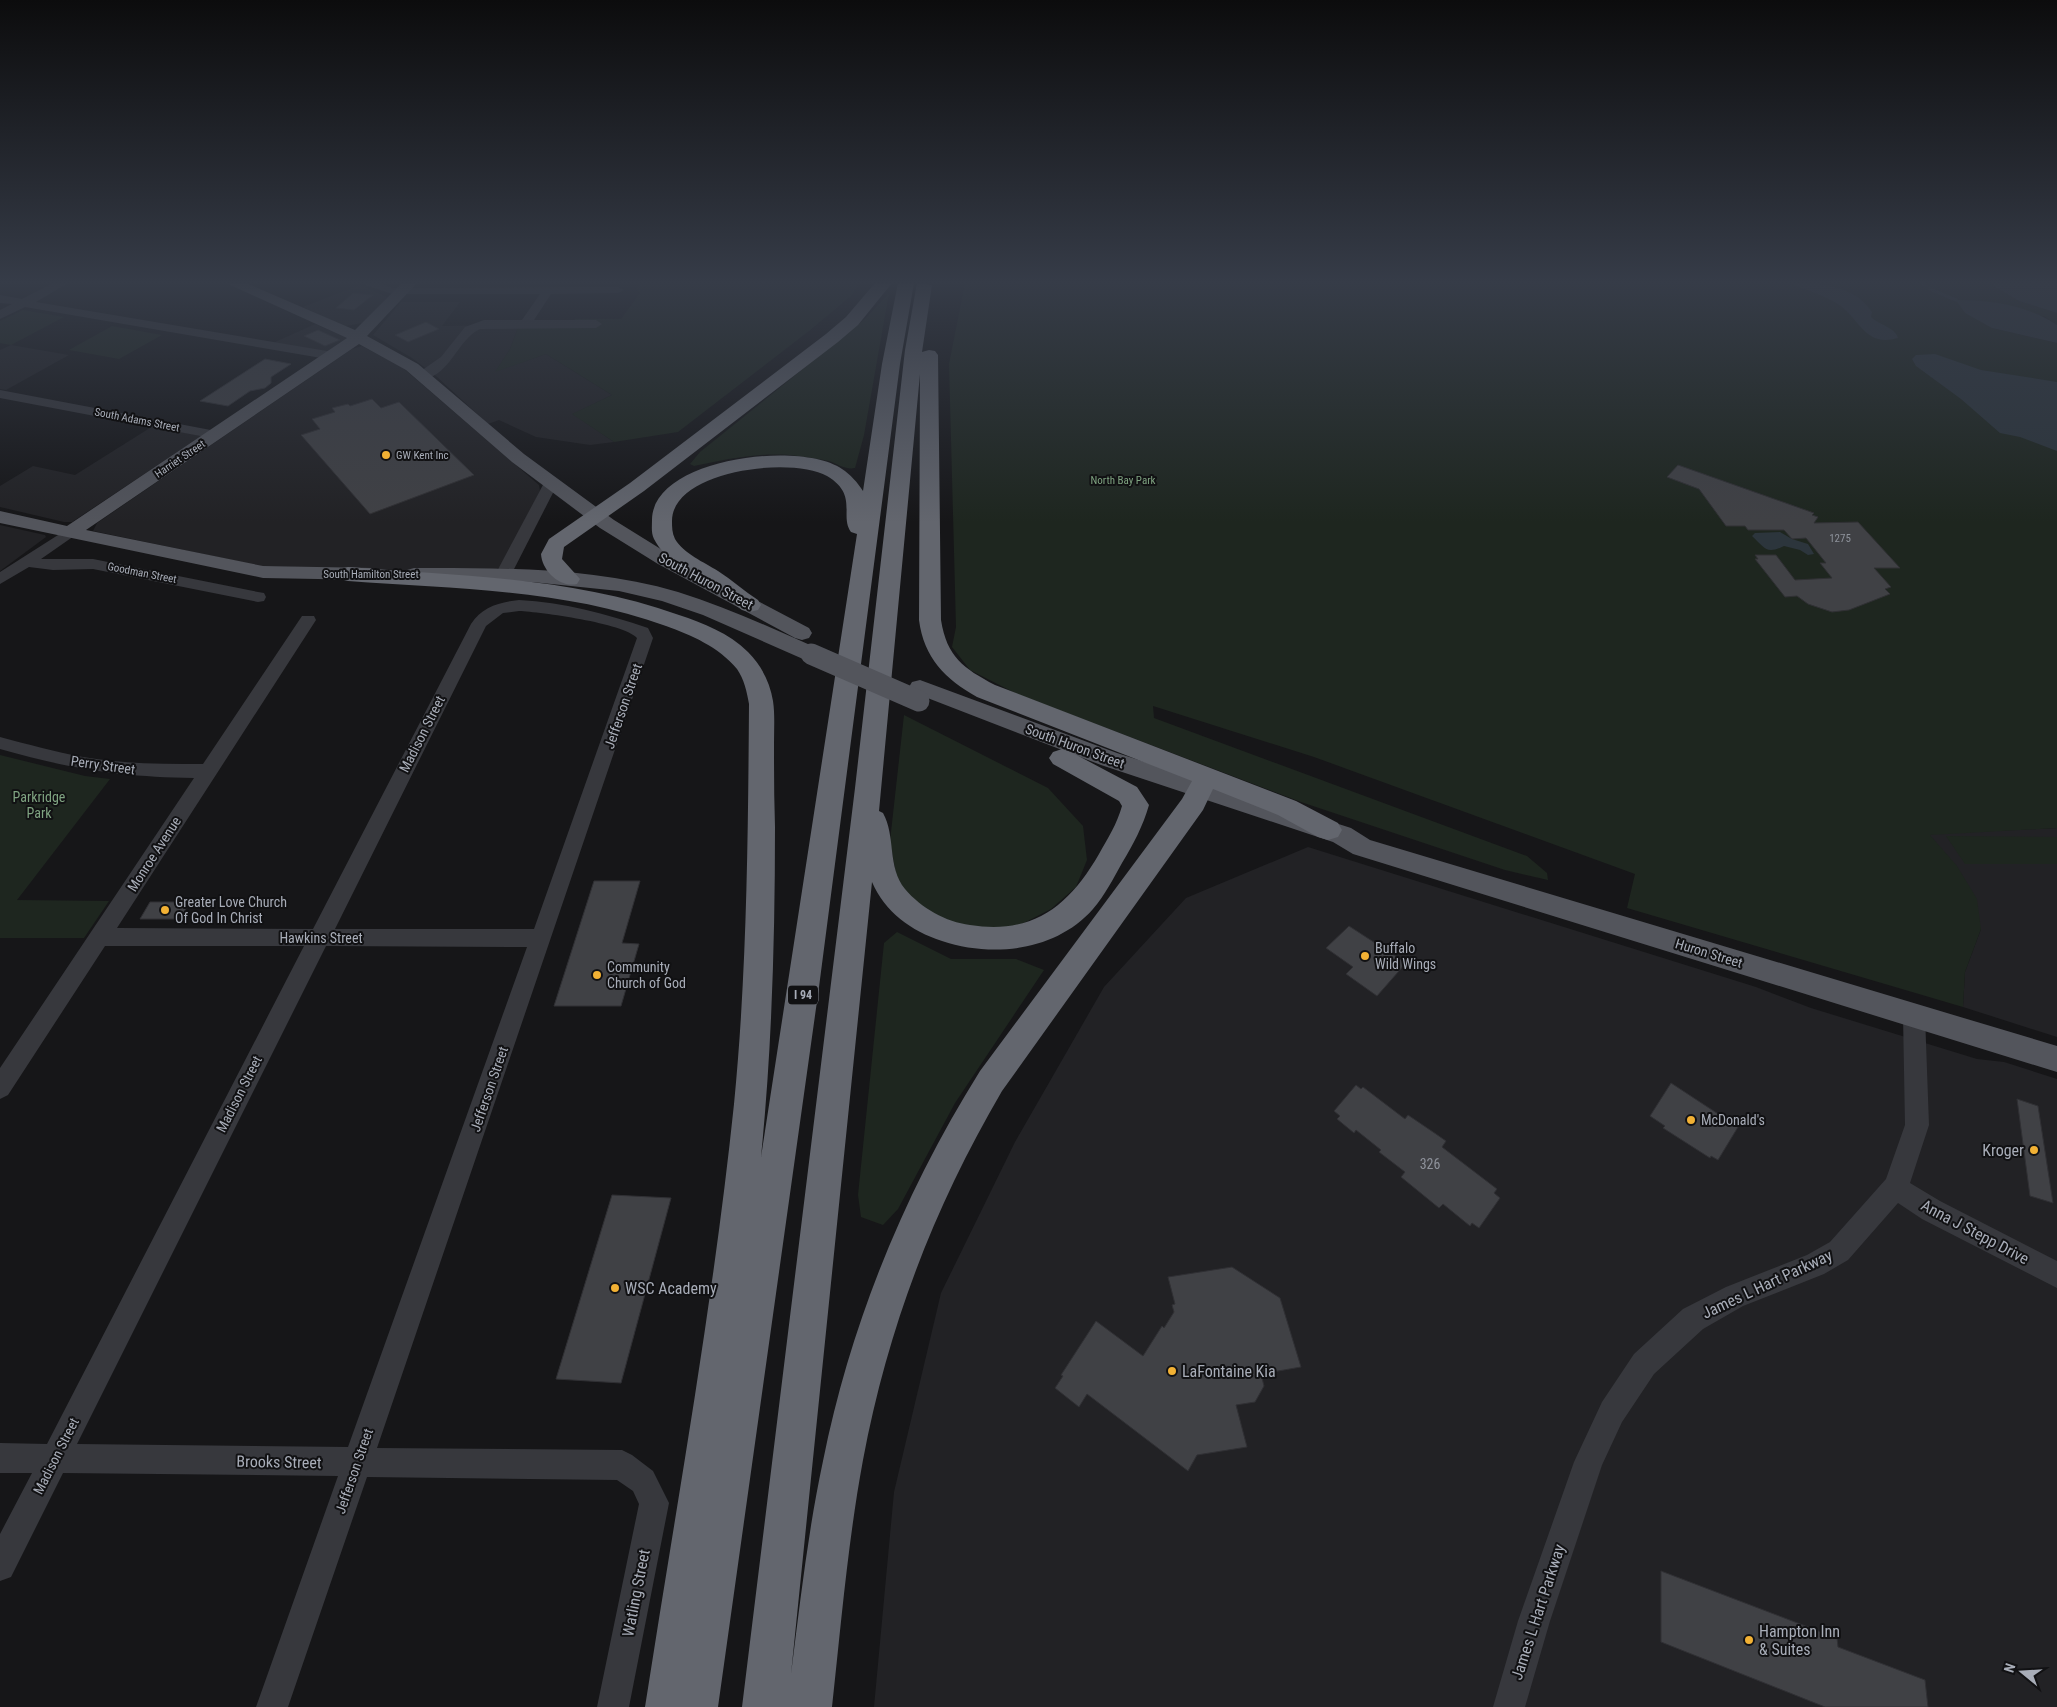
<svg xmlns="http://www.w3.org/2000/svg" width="2057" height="1707" font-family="'Roboto Condensed',sans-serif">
  <rect width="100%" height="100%" fill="#161618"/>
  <g fill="#222225">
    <path d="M 360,285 L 387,297 L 371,317 L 362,323 L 346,326 L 340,325 L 303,307 Z"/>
    <path d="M 401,302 L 460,302 L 442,326 L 519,325 L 510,349 L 496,371 L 546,354 L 612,395 L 573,414 L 614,442 L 590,445 L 536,437 L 499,420 L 488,424 L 436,376 L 412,358 L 373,335 Z"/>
    <path d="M 315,324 L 348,338 L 329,352 L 273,343 Z"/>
    <path d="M 11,345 L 69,355 L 6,390 L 0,389 L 0,350 Z"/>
    <path d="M 362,346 L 403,368 L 539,485 L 540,491 L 502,566 L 497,569 L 465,572 L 261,566 L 93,531 L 97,523 L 352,349 Z"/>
    <path d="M 153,426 L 201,436 L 72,522 L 64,522 L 0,507 L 0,486 L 33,466 L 75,475 Z"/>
    <path d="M 0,525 L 45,535 L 46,537 L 0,571 Z"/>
    <path d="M 2057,828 L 2057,1037 L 1963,1007 L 1965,972 L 1981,929 L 1929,834 Z"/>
    <path d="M 1308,847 L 1756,987 L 1811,1008 L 1977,1059 L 2004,1062 L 2057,1079 L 2057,1707 L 874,1707 L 894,1492 L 941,1293 L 1015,1142 L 1104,987 L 1186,898 Z"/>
  </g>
  <g fill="#1e261f">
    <path d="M 640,283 L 859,283 L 851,296 L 809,331 L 678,432 L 614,442 L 572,414 L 612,395 L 546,354 L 495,372 L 510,349 L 519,325 L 571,325 L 575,319 L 621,319 L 640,293 L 637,288 Z"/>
    <path d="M 965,283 L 1989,283 L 2019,301 L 2057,313 L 2057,325 L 2044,316 L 1992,328 L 2057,343 L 2057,828 L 1930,835 L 1957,866 L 1977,899 L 1981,929 L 1965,972 L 1963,1007 L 1627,908 L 1635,874 L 1314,757 L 1153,706 L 1154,718 L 1527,856 L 1547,873 L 1548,880 L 1505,870 L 1301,802 L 1017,694 L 970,670 L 952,647 L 956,627 L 949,364 Z"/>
    <path d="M 889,293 L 864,435 L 855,468 C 845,470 838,464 829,461 C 819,459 808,457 798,456 C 764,451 728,459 694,466 L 690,464 L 700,452 L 865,319 Z"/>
    <path d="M 23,310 L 64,317 L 11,345 L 0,343 L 0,321 Z"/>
    <path d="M 112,326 L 162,335 L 119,359 L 69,350 Z"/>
    <path d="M 904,715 L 1048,788 L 1083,826 L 1087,860 L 1076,887 L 1051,909 L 1014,928 L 968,929 L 919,908 L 897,880 L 890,841 Z"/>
    <path d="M 0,755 L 85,776 L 110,779 L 17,900 L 109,901 L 84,938 L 0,938 Z"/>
    <path d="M 1946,836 L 2057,837 L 2057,864 L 1965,864 Z"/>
    <path d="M 897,932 L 951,959 L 1016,959 L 1044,970 L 955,1103 L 898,1209 L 883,1225 L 861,1217 L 858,1195 L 884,943 Z"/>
  </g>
  <g fill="#2c353c">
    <path d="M 1791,283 C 1820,283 1854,285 1872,312 L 1871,317 C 1879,325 1895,327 1898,338 C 1866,347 1861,322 1841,306 C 1827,296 1806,290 1791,283 Z"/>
    <path d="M 1989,283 L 2057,283 L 2057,313 L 2019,301 Z"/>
    <path d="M 1956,300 C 1993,300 2026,305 2057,325 L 2057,343 L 1992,328 L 1965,313 Z"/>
    <path d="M 1935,354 L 1981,370 L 2057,382 L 2057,451 L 2020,437 L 2000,433 L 1961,399 L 1916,366 L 1912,359 L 1916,355 Z"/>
    <path d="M 1780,532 L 1792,539 L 1808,544 L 1814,554 L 1808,555 L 1800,550 L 1784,546 C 1766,555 1765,548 1752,536 L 1755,533 Z"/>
  </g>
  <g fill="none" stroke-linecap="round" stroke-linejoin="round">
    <g stroke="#2c353c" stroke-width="3">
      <path d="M 1922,283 L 1925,285"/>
      <path d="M 1930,289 L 1956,300"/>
    </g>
  </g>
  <g fill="#404145" stroke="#303034">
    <path d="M 353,293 L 373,295 L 354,310 L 336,308 Z"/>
    <path d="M 426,322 L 439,329 L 408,342 L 395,335 Z"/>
    <path d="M 318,330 L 340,340 L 325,346 L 304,336 Z"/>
    <path d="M 265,359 L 291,364 L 271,377 L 271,383 L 265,388 L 250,391 L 228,406 L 200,401 Z"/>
    <path d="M 372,399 L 381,408 L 399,402 L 474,475 L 370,514 L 301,435 L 320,429 L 312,419 L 335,412 L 332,408 L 348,404 L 350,406 Z"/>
    <path d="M 1678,465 L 1814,513 L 1812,515 L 1818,517 L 1814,523 L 1858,522 L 1900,568 L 1874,568 L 1891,587 L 1885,589 L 1890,594 L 1849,610 L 1832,612 L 1808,604 L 1797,596 L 1785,597 L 1755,559 L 1758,559 L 1755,555 L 1776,555 L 1795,580 L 1832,578 L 1820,563 L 1826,563 L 1806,538 L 1792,539 L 1784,530 L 1748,530 L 1745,526 L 1726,526 L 1699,489 L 1667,477 Z"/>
    <path d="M 594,881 L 640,881 L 622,943 L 639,944 L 621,1006 L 554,1006 Z"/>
    <path d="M 150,902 L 190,902 L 180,919 L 140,919 Z"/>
    <path d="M 1349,926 L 1406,963 L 1377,996 L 1346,974 L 1353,967 L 1326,948 Z"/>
    <path d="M 1671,1083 L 1738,1127 L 1718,1160 L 1711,1156 L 1710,1158 L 1663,1128 L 1665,1126 L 1650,1116 Z"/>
    <path d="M 1356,1085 L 1361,1089 L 1363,1087 L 1405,1119 L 1408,1115 L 1436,1134 L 1446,1141 L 1442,1147 L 1497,1189 L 1494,1193 L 1500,1198 L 1479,1228 L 1472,1223 L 1470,1226 L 1443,1204 L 1439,1208 L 1401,1177 L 1405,1172 L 1379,1152 L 1381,1150 L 1356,1130 L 1354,1133 L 1337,1119 L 1340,1116 L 1334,1111 Z"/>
    <path d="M 2017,1099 L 2038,1106 L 2053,1203 L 2030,1196 Z"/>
    <path d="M 612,1195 L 671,1198 L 621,1383 L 556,1379 Z"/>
    <path d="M 1232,1267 L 1280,1298 L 1301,1367 L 1261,1374 L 1264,1386 L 1255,1402 L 1236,1405 L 1247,1447 L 1197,1455 L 1188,1471 L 1087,1394 L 1079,1407 L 1055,1388 L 1063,1376 L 1061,1375 L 1096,1321 L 1143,1356 L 1162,1326 L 1164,1328 L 1174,1312 L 1172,1305 L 1175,1304 L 1168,1277 Z"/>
    <path d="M 1661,1571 L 1837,1638 L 1838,1647 L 1925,1680 L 1928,1707 L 1825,1707 L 1661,1642 Z"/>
  </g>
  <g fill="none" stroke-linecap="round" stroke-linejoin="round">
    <g fill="#37383d" fill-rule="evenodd">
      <path d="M 53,283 L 68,283 L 36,302 L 333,352 L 339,356 L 333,360 L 25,307 L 0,319 L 0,310 L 12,304 L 0,303 L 0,295 L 22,299 Z"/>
      <path d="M 360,283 L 379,283 L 393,288 L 618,287 L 624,290 L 618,293 L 551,294 L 534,320 L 596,320 L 602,324 L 596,328 L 480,329 C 457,340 452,373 423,380 L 417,376 L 418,373 L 441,357 L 465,327 L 484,320 L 522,320 L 540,294 L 392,294 Z"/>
      <path d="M 0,390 L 216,431 L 223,435 L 216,439 L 0,398 Z"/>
      <path d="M 551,479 L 558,483 L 511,575 L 509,578 L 497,578 L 495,575 L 544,483 Z"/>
      <path d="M 69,528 L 77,533 L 74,536 L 41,559 L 93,559 L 258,592 L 264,593 L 266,597 L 264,601 L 258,602 L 93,569 L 53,570 L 29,567 L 0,584 L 0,572 Z"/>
      <path d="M 519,600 C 563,602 606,614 648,628 L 653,638 L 377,1448 L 622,1450 L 632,1455 L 653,1471 L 669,1503 L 629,1707 L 597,1707 L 639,1504 L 633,1491 L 617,1480 L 367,1477 L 288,1707 L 256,1707 L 338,1476 L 63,1473 L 11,1577 L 0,1581 L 0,1534 L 32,1473 L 0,1473 L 0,1443 L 47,1444 L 304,946 L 105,946 L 8,1095 L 0,1099 L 0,1068 L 194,778 C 122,777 70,769 0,749 L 0,737 C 27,744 55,752 83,757 C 123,764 163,764 203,764 L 302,616 L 314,616 L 316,620 L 117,928 L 313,929 L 471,624 C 482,607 499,602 519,600 ZM 519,611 C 540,612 624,623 637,638 L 534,929 L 335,929 L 486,626 L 503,613 ZM 326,946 L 527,947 L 348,1447 L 77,1444 Z"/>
      <path d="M 1914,1005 L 1922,1008 L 1925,1015 L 1929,1125 L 1910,1183 L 1940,1201 L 2057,1261 L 2057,1288 L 1922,1219 L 1898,1203 L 1848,1260 L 1824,1274 L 1743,1306 L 1703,1329 L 1654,1374 L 1622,1422 L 1602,1465 L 1550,1621 L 1525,1707 L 1493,1707 L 1518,1621 L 1574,1462 L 1602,1402 L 1634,1354 L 1683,1309 L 1726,1287 L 1807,1255 L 1830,1242 L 1886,1179 L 1905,1125 L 1903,1015 L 1906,1008 Z"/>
    </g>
    <g fill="#53555c" fill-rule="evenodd">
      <path d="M 226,283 L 246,283 L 355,330 L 402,283 L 417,283 L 367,336 L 418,364 L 524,454 L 614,520 L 672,556 L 809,628 L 812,633 L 809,638 L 802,640 L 795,638 L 658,564 L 600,528 L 512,462 L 406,370 L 359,344 L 86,530 L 263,566 L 372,568 L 379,570 L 382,574 L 379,578 L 372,580 L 263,578 L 0,523 L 0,511 L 67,526 L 347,338 Z"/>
      <path d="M 414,568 C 502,568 592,567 678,592 C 726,607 772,628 819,649 L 822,654 L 819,659 L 811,661 L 803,659 L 703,615 L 662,601 L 619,591 L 532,582 L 407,578 L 404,574 L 407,570 Z"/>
      <path d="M 920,680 L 1117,753 L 1351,828 L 1370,840 L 2057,1046 L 2057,1072 L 1353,854 L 1333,842 L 1101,765 L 912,692 L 909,687 L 912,682 Z"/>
    </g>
    <g fill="#63666e" fill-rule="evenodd">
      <path d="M 875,283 L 892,283 L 858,325 L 838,342 L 644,491 L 564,547 L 562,559 L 580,579 L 577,584 C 560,588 542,571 541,554 L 549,539 L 630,483 L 826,334 L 846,317 Z"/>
      <path d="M 898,283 L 914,283 L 900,364 L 819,987 L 718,1707 L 645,1707 C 676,1507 713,1306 734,1104 C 747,972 748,837 749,704 C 747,692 744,679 737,669 C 719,647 691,635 666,626 C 564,589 455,589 348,581 L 340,579 L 337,574 L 340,569 L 348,567 C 459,576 572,577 679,615 C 703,623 729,633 748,652 C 761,665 770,682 773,701 C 775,714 774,729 774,743 C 774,771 774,799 775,827 C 775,937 772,1047 761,1157 L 857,534 L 851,532 C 839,516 859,495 827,476 C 792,456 672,470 672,521 C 672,527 672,533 675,539 C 684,554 704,562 718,571 C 732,580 744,591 758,600 L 761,605 L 758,610 L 750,612 L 742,610 C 729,600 716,590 703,580 C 685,568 664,559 654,539 C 651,533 652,527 652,520 C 652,458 801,440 842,469 C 850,474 858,483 863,491 L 882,364 Z"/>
      <path d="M 917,283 L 932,285 L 922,352 L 929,350 L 935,351 L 938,355 L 941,620 C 947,657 963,668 995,685 L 1296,801 L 1338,823 L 1342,830 L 1338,837 L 1328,840 L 1318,837 L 1278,815 L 1213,789 L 1203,810 L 1002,1091 C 934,1207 888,1327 863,1460 C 848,1541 841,1625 832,1707 L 742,1707 L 855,788 L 905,350 ZM 920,374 L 919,620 C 924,658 945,679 977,697 L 1192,781 L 1182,799 L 980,1071 C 905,1191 851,1322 823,1461 C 808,1531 800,1603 791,1674 L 872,882 C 885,912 911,931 942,941 C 993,958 1056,951 1093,909 C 1105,895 1113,879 1122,863 C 1133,845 1143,826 1149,805 L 1137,787 L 1071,752 L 1062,749 L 1053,752 L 1049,758 L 1053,764 L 1119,801 L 1122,806 C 1117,824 1108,838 1099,854 C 1069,906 1033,935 970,925 C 946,922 921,908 905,889 C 887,867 896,836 883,813 L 879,811 Z"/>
    </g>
    <path stroke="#53555c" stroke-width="21" d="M 811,654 L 919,701"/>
  </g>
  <linearGradient id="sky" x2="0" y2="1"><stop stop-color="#0c0c0d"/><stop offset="0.54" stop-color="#363c48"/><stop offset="1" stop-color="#363c48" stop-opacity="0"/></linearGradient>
  <rect width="2057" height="522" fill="url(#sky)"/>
  <g fill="#f2b134" stroke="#111113" stroke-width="2">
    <circle cx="386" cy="455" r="5"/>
    <circle cx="165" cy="910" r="5"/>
    <circle cx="1365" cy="956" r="5"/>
    <circle cx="597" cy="975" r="5"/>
    <circle cx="1691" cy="1120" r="5"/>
    <circle cx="2034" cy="1150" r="5"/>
    <circle cx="615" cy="1288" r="5"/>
    <circle cx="1172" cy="1371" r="5"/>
    <circle cx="1749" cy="1640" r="5"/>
  </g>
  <g text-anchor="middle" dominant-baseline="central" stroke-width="4" stroke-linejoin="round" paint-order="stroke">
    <g font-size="11" fill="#a8adb8" stroke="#111113">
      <text transform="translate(137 420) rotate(11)">South Adams Street</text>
      <text transform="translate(180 459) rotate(-34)">Harriet Street</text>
      <text transform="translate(142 573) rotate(11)">Goodman Street</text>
      <text x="371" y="574">South Hamilton Street</text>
    </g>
    <g font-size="11" fill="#a8adb8" stroke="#111113" text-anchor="start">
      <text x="396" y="455">GW Kent Inc</text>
    </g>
    <g font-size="11" fill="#7fa381" stroke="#111113">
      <text x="1123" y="480">North Bay Park</text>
    </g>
    <g font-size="11" fill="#8e929b">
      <text x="1840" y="538">1275</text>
    </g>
    <rect fill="#111113" stroke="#7b7e86" stroke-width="1" x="788" y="985.5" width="30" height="19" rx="4"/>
    <g font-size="12" font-weight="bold" fill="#a8adb8">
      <text x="803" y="995">I 94</text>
    </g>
    <g font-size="14" fill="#a8adb8" stroke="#111113">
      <text transform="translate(706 581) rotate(28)">South Huron Street</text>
      <text transform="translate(623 706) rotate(-71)">Jefferson Street</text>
      <text transform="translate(422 734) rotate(-63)">Madison Street</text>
      <text transform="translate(1075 746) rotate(20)">South Huron Street</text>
      <text transform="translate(103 765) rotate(8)">Perry Street</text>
      <text transform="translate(154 854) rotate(-57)">Monroe Avenue</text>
      <text x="321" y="938">Hawkins Street</text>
      <text transform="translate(1709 953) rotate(17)">Huron Street</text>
      <text transform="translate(489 1089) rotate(-71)">Jefferson Street</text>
      <text transform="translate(239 1094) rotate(-63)">Madison Street</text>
      <text transform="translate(56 1456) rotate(-63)">Madison Street</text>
      <text transform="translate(354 1471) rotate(-71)">Jefferson Street</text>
    </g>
    <g font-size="14" fill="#7fa381" stroke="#111113">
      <text x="39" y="797">Parkridge<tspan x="39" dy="16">Park</tspan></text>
    </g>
    <g font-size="14" fill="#a8adb8" stroke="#111113" text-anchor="start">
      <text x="175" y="902">Greater Love Church<tspan x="175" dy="16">Of God In Christ</tspan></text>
      <text x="1375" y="948">Buffalo<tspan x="1375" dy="16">Wild Wings</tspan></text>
      <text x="607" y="967">Community<tspan x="607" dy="16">Church of God</tspan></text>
      <text x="1701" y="1120">McDonald's</text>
    </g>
    <g font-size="14" fill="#8e929b">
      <text x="1430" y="1164">326</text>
    </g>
    <g font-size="16" fill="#a8adb8" stroke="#111113" text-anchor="start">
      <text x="2024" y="1150" text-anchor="end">Kroger</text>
      <text x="625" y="1288">WSC Academy</text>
      <text x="1182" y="1371">LaFontaine Kia</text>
      <text x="1759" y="1631">Hampton Inn<tspan x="1759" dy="18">&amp; Suites</tspan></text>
    </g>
    <g font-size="16" fill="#a8adb8" stroke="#111113">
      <text transform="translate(1975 1232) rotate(28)">Anna J Stepp Drive</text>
      <text transform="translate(1767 1284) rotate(-25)">James L Hart Parkway</text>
      <text transform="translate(279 1462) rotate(1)">Brooks Street</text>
      <text transform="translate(636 1593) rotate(-79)">Watling Street</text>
      <text transform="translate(1538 1612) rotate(-72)">James L Hart Parkway</text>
    </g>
  </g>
  <g transform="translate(2022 1672) rotate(288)" stroke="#111113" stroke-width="4" paint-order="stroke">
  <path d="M0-4L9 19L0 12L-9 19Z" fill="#a8adb8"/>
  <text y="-8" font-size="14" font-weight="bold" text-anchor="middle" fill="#a8adb8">N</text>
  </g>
</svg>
